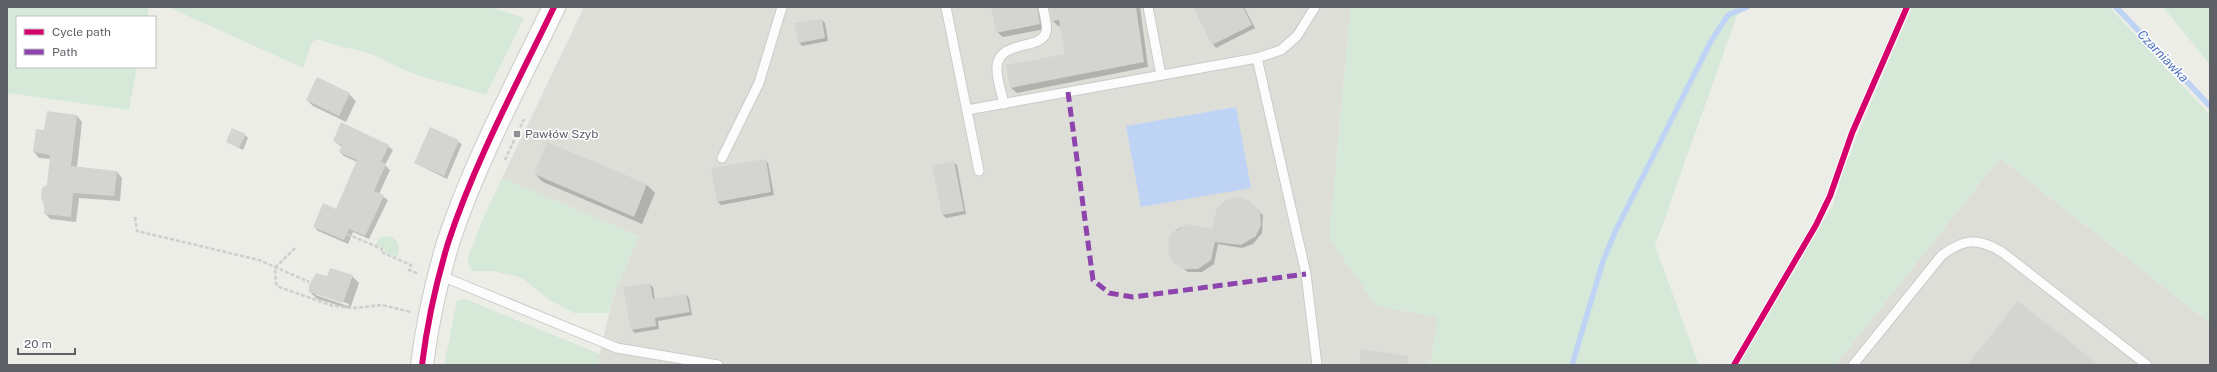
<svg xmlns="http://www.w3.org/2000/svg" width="2217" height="372" font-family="'Public Sans',sans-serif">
  <rect width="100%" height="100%" fill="#edede8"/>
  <g fill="#deded9">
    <path d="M 584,7 L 1351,7 L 1336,164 L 1376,306 L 1439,317 L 1430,365 L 597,365 L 614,293 L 639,236 L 502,178 Z"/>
    <path d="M 2000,158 L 2210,323 L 2210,365 L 1835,365 Z"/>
  </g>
  <g fill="#d6e9d8">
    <path d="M 7,7 L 149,7 L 147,17 L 17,17 L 17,67 L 137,67 L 129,110 L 7,93 Z"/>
    <path d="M 168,7 L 490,7 L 524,18 L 486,95 C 460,86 432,81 407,71 C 394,66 384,59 370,54 C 352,48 335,46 318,39 L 312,42 L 303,68 Z"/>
    <path d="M 1351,7 L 1740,7 L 1655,246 L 1699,365 L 1430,365 L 1438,317 L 1376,306 L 1329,238 Z"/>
    <path d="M 1912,7 L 2109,7 L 2116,14 L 2210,115 L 2210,323 L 2000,158 L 1835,365 L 1738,365 L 1833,205 L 1842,174 L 1866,114 Z"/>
    <path d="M 2163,7 L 2210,7 L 2210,65 Z"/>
    <path d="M 502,178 L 639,236 L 614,293 L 609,313 L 574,313 L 548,299 L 522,278 L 493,271 L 472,271 L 467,260 L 482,221 Z"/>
    <path d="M 386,236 C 398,237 402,247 397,257 L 384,252 L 385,249 L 375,244 L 380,238 Z"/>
    <path d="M 465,299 L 600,354 L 597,365 L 444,365 L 457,301 Z"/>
  </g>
  <path fill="#bfd4f5" d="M 1236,107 L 1251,188 L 1141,207 L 1126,126 Z"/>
  <g fill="#0003" fill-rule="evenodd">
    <path d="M 992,7 L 1046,7 L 1045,29 L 1003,37 L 997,32 Z"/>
    <path d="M 1050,7 L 1140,7 L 1148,67 L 1017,93 L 1011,88 L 1066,54 L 1061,26 L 1058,26 L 1053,21 Z"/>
    <path d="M 1202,7 L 1244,7 L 1255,28 L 1216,48 L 1213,44 Z"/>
    <path d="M 822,20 L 825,23 L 828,41 L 802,46 L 799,42 Z"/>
    <path d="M 349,94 L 356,101 L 346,122 L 313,106 L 307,100 Z"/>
    <path d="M 77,116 L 82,122 L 77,167 L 117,172 L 122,178 L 120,201 L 79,198 L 76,222 L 50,219 L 45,213 L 51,159 L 39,158 L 34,152 L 45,131 Z"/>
    <path d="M 431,128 L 462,144 L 447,179 L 415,163 Z"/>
    <path d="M 245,135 L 248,138 L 243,150 L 227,142 Z"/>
    <path d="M 334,141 L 388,146 L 393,150 L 385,165 L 390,170 L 379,194 L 388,200 L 369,239 L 353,232 L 348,244 L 318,231 L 314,227 L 336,210 L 357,162 L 344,156 L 340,152 L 342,147 Z"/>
    <path d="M 765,160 L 768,163 L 774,195 L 721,205 L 718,202 Z"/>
    <path d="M 953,162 L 957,165 L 966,214 L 946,218 L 943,215 L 933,166 Z"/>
    <path d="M 535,174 L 647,185 L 655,193 L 642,224 L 543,182 Z"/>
    <path d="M 1259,212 L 1263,215 L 1262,233 L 1253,244 L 1242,248 L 1218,244 L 1214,264 L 1202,272 L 1188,272 L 1176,263 L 1173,233 L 1179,228 L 1191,225 L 1213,230 Z"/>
    <path d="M 352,276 L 359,283 L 350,309 L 317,299 L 310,292 L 328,278 ZM 316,293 L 349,304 L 348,306 L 316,295 Z"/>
    <path d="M 649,284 L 653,287 L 655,300 L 686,295 L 689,298 L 692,315 L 658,321 L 659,329 L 635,333 L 632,330 L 625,288 Z"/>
  </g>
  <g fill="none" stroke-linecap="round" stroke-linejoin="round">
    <g stroke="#bfd4f5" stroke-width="5.5">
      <path d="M 2116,7 L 2210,106"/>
      <path d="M 1572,365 L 1603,261 L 1616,230 L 1710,43 L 1728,15 L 1747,7"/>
    </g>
  </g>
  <g fill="#d4d4d1">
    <path d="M 991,7 L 1037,7 L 1040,24 L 996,33 Z"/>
    <path d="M 1049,7 L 1136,7 L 1144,62 L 1010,88 L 1006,65 L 1065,54 L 1059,20 L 1052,21 Z"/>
    <path d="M 1193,7 L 1243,7 L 1252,25 L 1212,45 Z"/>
    <path d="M 822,19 L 825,38 L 798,43 L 794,23 Z"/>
    <path d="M 317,77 L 350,93 L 339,116 L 306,100 Z"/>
    <path d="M 47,111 L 77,115 L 71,166 L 117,171 L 114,196 L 73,193 L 71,217 L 44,214 L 44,205 L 41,198 L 42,188 L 47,185 L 50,155 L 33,152 L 36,129 L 44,130 Z"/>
    <path d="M 341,122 L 389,145 L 381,162 L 386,164 L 374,191 L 384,195 L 376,213 L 365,236 L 349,229 L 344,240 L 313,227 L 323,203 L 336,209 L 357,160 L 339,152 L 342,145 L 333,141 Z"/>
    <path d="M 430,127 L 459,140 L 444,176 L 414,163 Z"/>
    <path d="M 232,128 L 246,134 L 239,148 L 226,142 Z"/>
    <path d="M 547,142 L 647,184 L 634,217 L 534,174 Z"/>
    <path d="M 766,159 L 771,192 L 717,202 L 711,168 Z"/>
    <path d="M 954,161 L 964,211 L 942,215 L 932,165 Z"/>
    <path d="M 1239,197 L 1250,201 L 1260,211 L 1261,225 L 1256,236 L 1241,245 L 1215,242 L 1211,260 L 1198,269 L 1184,269 L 1175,264 L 1168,253 L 1169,239 L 1172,233 L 1188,224 L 1212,229 L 1217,208 L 1226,200 Z"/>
    <path d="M 330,268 L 353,275 L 343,303 L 309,292 L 309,285 L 316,273 L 327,276 Z"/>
    <path d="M 650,283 L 653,299 L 686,294 L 690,312 L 655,318 L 656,326 L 631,330 L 623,287 Z"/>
    <path d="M 2018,301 L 2099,365 L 1967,365 Z"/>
    <path d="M 1361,349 L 1408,356 L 1407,365 L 1359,365 Z"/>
  </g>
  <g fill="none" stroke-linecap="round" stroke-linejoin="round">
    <defs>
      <g id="service">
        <path d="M 946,7 L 979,171"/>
        <path d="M 1148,7 L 1161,75"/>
        <path d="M 1257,58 L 1306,274 L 1317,365"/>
        <path d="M 1004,104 C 1002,93 996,78 997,67 C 999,39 1041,51 1046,32 C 1048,25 1044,14 1043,7"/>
        <path d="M 967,110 L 1257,58 L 1281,50 L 1297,36 L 1315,7"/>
        <path d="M 722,158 L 759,83 L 782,7"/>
        <path d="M 439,275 L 617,348 L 718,365"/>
        <path d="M 1853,365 L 1942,255 C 1965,238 1978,238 2002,252 L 2147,365"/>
      </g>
      <path id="tertiary" d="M 422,365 C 427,324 436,283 448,243 C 475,161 517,84 554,7"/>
    </defs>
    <use href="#service" stroke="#cacac8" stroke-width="11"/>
    <use href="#tertiary" stroke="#cacac8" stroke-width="24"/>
    <g stroke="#cbcfce" stroke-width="2.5" stroke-dasharray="4 2" stroke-linecap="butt">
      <path d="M 505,160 L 524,119"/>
      <path d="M 135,217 L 137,231 L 259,260 L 309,282"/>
      <path d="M 347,234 L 382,249 L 381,252 L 411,265 L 409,270 L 419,274"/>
      <path d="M 295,248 L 275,268 L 276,284 L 279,287 L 333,306 L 355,308 L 382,305 L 411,312"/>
    </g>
    <use href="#service" stroke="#fcfcfc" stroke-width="9"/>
    <use href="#tertiary" stroke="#fcfcfc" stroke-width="22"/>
    <path stroke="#8e44ad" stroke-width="5" stroke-dasharray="10 5" stroke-linecap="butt" d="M 1068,92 L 1093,280 L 1109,293 L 1133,297 L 1306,274"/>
    <defs>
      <g id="cycleway">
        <path d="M 422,365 C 427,324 436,283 448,243 C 475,161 517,84 554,7"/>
        <path d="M 1734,365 L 1816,225 L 1830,196 L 1852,133 L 1907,7"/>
      </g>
    </defs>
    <use href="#cycleway" stroke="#fff" stroke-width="8"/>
    <use href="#cycleway" stroke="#d6006c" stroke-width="6"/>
  </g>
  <rect fill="#909194" stroke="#fff" stroke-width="1.5" x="513" y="130" width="8" height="8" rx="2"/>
  <g text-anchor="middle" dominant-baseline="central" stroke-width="3" stroke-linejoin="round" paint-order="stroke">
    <g font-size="12" fill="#5e6066" stroke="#fff" text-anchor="start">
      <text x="525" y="134">Pawłów Szyb</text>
    </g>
    <g font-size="13" font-style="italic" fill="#4d71be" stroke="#fff">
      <text transform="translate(2163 56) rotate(46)">Czarniawka</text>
    </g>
  </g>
  <rect width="2217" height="372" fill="none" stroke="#5e6066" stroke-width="16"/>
  <rect x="16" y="16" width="140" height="52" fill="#ffffff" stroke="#bfbfc2"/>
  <rect x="24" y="29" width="20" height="6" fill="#d6006c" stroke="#bfbfc2"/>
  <text x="52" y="36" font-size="12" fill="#5e6066">Cycle path</text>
  <rect x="24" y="49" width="20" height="6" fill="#8e44ad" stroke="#bfbfc2"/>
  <text x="52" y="56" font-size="12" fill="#5e6066">Path</text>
  <path d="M18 348v6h57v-6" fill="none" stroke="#5e6066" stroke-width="2"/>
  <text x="24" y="348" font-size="12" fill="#5e6066" stroke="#ffffff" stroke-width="3" paint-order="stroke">20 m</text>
</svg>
